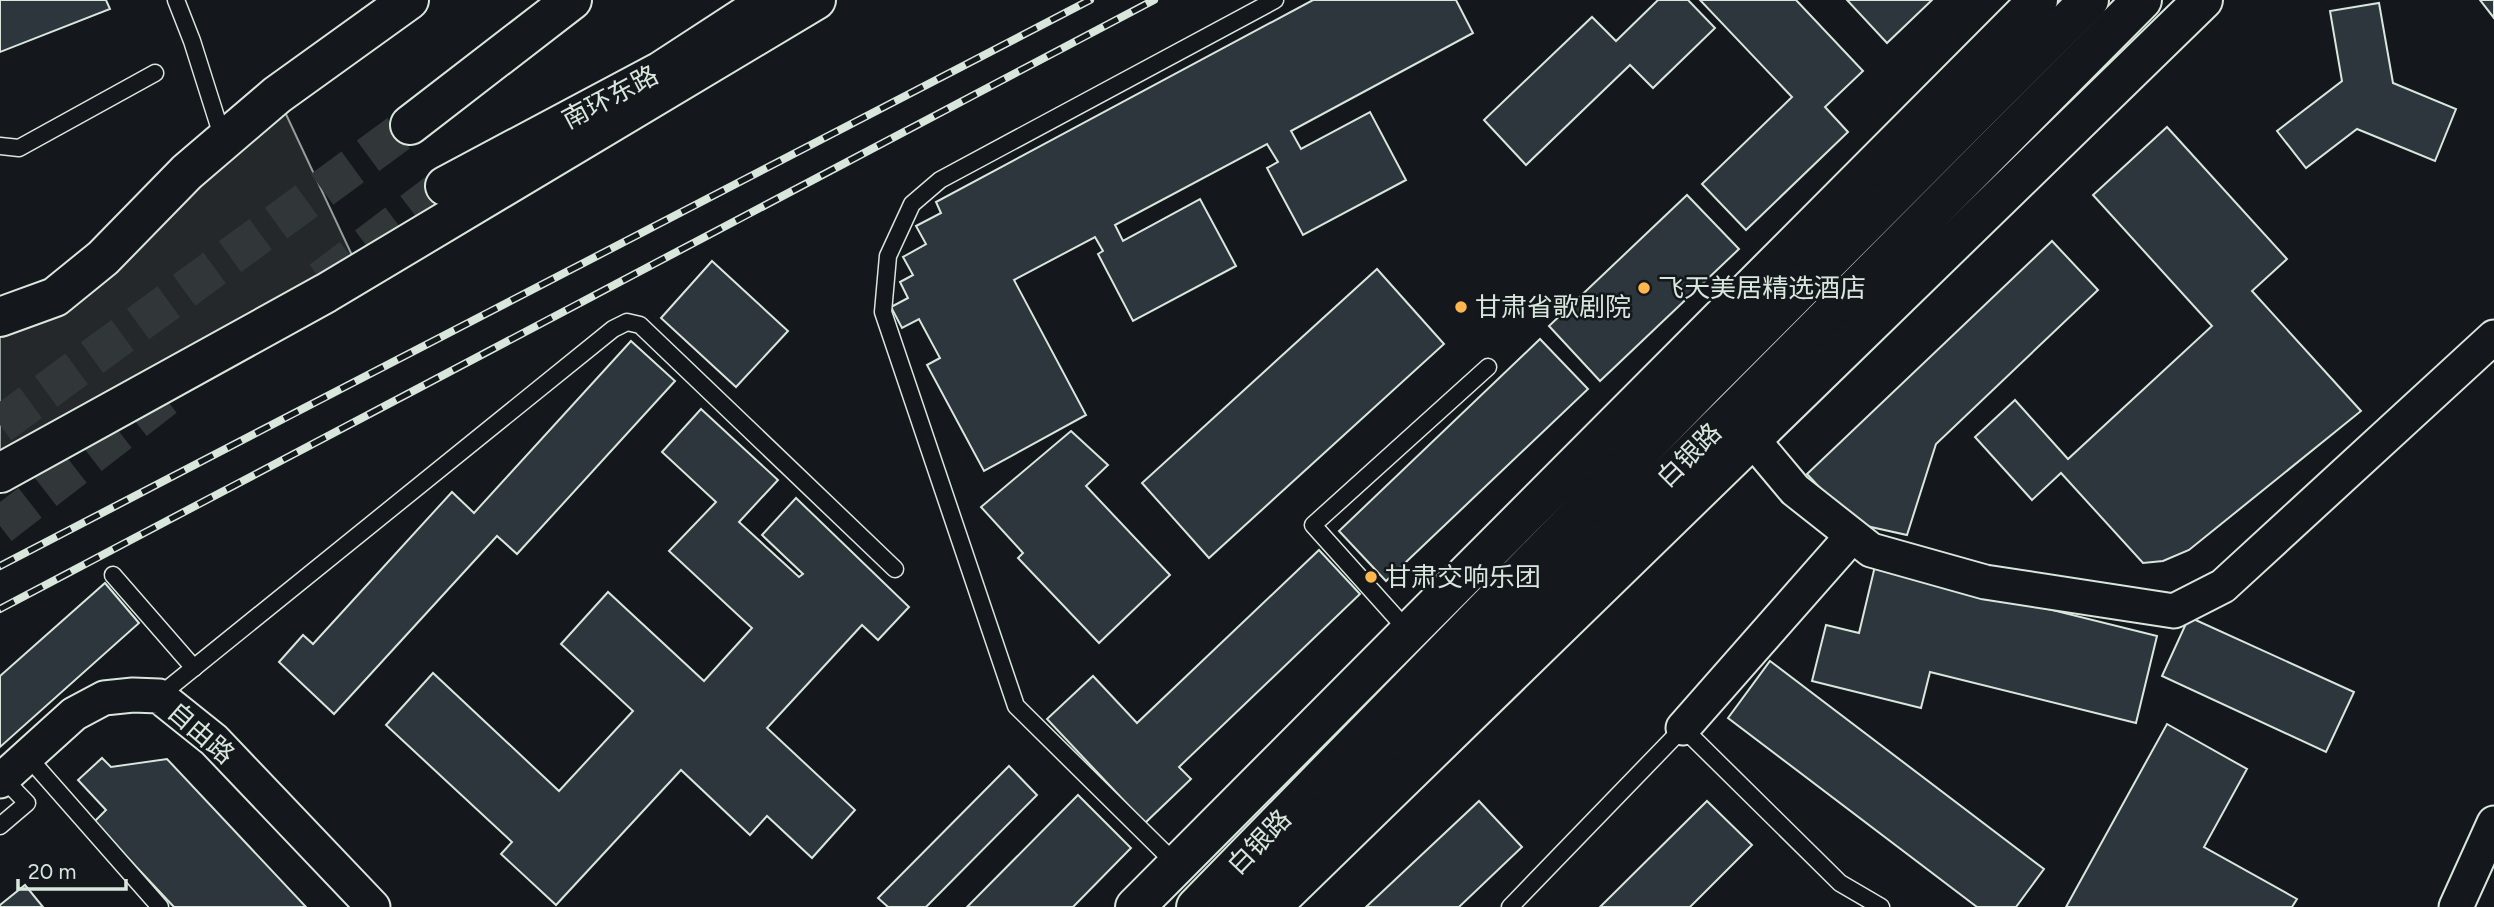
<svg xmlns="http://www.w3.org/2000/svg" width="2494" height="907" font-family="Figtree,'Noto Sans SC',sans-serif">
  <rect width="100%" height="100%" fill="#14181c"/>
  <path fill="#24282b" stroke="#939e99" stroke-width="2" d="M 277,95 L 358,268 L 0,473 L 0,317 Z"/>
  <g fill="#2c363c" stroke="#d8e6dc" stroke-width="2">
    <path d="M 0,0 L 106,0 L 110,9 L 0,52 Z"/>
    <path d="M 1313,0 L 1456,0 L 1473,33 L 1291,131 L 1301,149 L 1370,112 L 1406,180 L 1303,235 L 1267,168 L 1278,162 L 1267,144 L 1115,225 L 1123,241 L 1200,199 L 1236,266 L 1133,321 L 1098,254 L 1103,251 L 1095,237 L 1014,280 L 1086,415 L 984,471 L 927,365 L 940,358 L 919,319 L 902,328 L 891,307 L 908,298 L 900,282 L 913,275 L 903,257 L 926,244 L 916,226 L 941,213 L 936,202 Z"/>
    <path d="M 1658,0 L 1688,0 L 1715,28 L 1653,88 L 1630,65 L 1526,165 L 1484,120 L 1592,17 L 1616,41 Z"/>
    <path d="M 1700,0 L 1796,0 L 1863,71 L 1825,107 L 1848,132 L 1746,230 L 1702,184 L 1792,97 Z"/>
    <path d="M 1847,0 L 1932,0 L 1887,43 Z"/>
    <path d="M 2480,0 L 2494,0 L 2494,18 Z"/>
    <path d="M 2379,3 L 2393,83 L 2456,109 L 2435,161 L 2357,129 L 2306,168 L 2277,131 L 2342,81 L 2330,11 Z"/>
    <path d="M 2167,127 L 2287,259 L 2252,291 L 2361,411 L 2189,550 L 2163,561 L 2143,563 L 2061,473 L 2032,500 L 1975,437 L 2015,400 L 2068,459 L 2212,326 L 2093,195 Z"/>
    <path d="M 1687,195 L 1739,249 L 1600,381 L 1549,326 Z"/>
    <path d="M 2052,241 L 2098,290 L 1936,444 L 1907,535 L 1853,523 L 1807,474 Z"/>
    <path d="M 712,261 L 788,331 L 736,387 L 661,318 Z"/>
    <path d="M 1377,269 L 1444,344 L 1209,558 L 1142,483 Z"/>
    <path d="M 1540,339 L 1588,389 L 1386,581 L 1339,531 Z"/>
    <path d="M 631,341 L 675,381 L 517,554 L 497,536 L 334,714 L 279,662 L 303,635 L 313,644 L 452,492 L 474,513 Z"/>
    <path d="M 701,409 L 778,480 L 739,522 L 799,577 L 803,574 L 762,535 L 796,498 L 909,607 L 878,640 L 862,625 L 767,728 L 855,810 L 812,858 L 767,816 L 750,835 L 681,770 L 556,905 L 501,854 L 512,842 L 386,725 L 433,673 L 559,791 L 633,711 L 561,644 L 608,592 L 704,681 L 752,628 L 669,551 L 716,502 L 662,452 Z"/>
    <path d="M 1071,431 L 1108,465 L 1086,486 L 1170,575 L 1099,643 L 1018,558 L 1023,553 L 981,507 Z"/>
    <path d="M 1319,550 L 1360,594 L 1179,767 L 1191,779 L 1145,823 L 1047,719 L 1093,676 L 1137,723 Z"/>
    <path d="M 1875,566 L 2157,636 L 2136,723 L 1930,672 L 1921,708 L 1812,681 L 1826,625 L 1859,633 Z"/>
    <path d="M 105,583 L 139,623 L 0,747 L 0,676 Z"/>
    <path d="M 2189,617 L 2354,692 L 2326,752 L 2162,676 Z"/>
    <path d="M 1770,661 L 2044,869 L 2016,907 L 1977,907 L 1728,718 Z"/>
    <path d="M 2167,724 L 2247,769 L 2204,847 L 2297,899 L 2292,907 L 2066,907 Z"/>
    <path d="M 102,758 L 111,767 L 167,759 L 306,907 L 174,907 L 94,822 L 106,810 L 78,780 Z"/>
    <path d="M 1009,766 L 1037,795 L 926,907 L 888,907 L 878,898 Z"/>
    <path d="M 1078,795 L 1131,848 L 1073,907 L 967,907 Z"/>
    <path d="M 1479,801 L 1522,847 L 1459,907 L 1366,907 Z"/>
    <path d="M 1707,801 L 1752,845 L 1690,907 L 1600,907 Z"/>
    <path d="M 25,885 L 43,907 L 0,907 L 0,905 Z"/>
  </g>
  <g fill="none" stroke-linecap="round" stroke-linejoin="round">
    <g stroke="#313739" stroke-width="38" stroke-dasharray="38 19" stroke-linecap="butt">
      <path d="M 321,280 L 445,186"/>
      <path d="M 0,425 L 410,125"/>
      <path d="M 0,526 L 175,390"/>
    </g>
    <defs>
      <g id="service">
        <path d="M 176,0 L 192,41 L 223,139"/>
        <path d="M 0,146 L 19,148 L 155,73"/>
        <path d="M 113,575 L 194,668"/>
        <path d="M 1409,632 L 1313,525 L 1488,367"/>
        <path d="M 159,696 L 613,329 L 627,322 L 640,325 L 895,569"/>
        <path d="M 28,757 L 160,907"/>
        <path d="M 0,826 L 27,803 L 3,778"/>
        <path d="M 1177,865 L 1016,706 L 883,312 L 888,256 L 912,204 L 940,180 L 1275,0"/>
        <path d="M 1510,907 L 1683,728 L 1840,883 L 1881,907"/>
      </g>
      <g id="minor">
        <path d="M 1753,440 L 1795,490 L 1871,550 L 1985,582 L 2174,611 L 2223,586 L 2494,337"/>
        <path d="M 1683,728 L 1852,536"/>
        <path d="M 0,781 L 74,714 L 104,698 L 133,695 L 159,696 L 214,740 L 373,907"/>
        <path d="M 2456,907 L 2494,823"/>
      </g>
      <g id="primary">
        <path d="M 0,473 L 326,293 L 816,0"/>
        <path d="M 1135,907 L 2038,0"/>
        <path d="M 1196,907 L 1704,386 L 2089,0"/>
        <path d="M 1234,907 L 1734,411 L 2142,0"/>
        <path d="M 1271,907 L 2203,0"/>
      </g>
      <g id="trunk">
        <path d="M 410,125 L 572,0"/>
        <path d="M 445,186 L 661,71 L 770,0"/>
        <path d="M 0,317 L 55,297 L 103,258 L 187,172 L 277,95 L 409,0"/>
      </g>
    </defs>
    <use href="#service" stroke="#d8e6dc" stroke-width="19"/>
    <use href="#minor" stroke="#d8e6dc" stroke-width="37"/>
    <use href="#primary" stroke="#d8e6dc" stroke-width="42"/>
    <use href="#trunk" stroke="#d8e6dc" stroke-width="42"/>
    <use href="#service" stroke="#14181c" stroke-width="16"/>
    <use href="#minor" stroke="#14181c" stroke-width="33"/>
    <use href="#primary" stroke="#14181c" stroke-width="38"/>
    <use href="#trunk" stroke="#14181c" stroke-width="38"/>
    <defs>
      <g id="rail">
        <path d="M 0,566 L 1090,0"/>
        <path d="M 0,609 L 1154,0"/>
      </g>
    </defs>
    <use href="#rail" stroke="#d8e6dc" stroke-width="8"/>
    <use href="#rail" stroke="#14181c" stroke-width="5" stroke-dasharray="16" stroke-linecap="butt"/>
  </g>
  <g fill="#ffb74d" stroke="#14181c" stroke-width="2.5">
    <circle cx="1644" cy="288" r="7"/>
    <circle cx="1461" cy="307" r="7"/>
    <circle cx="1371" cy="577" r="7"/>
  </g>
  <g text-anchor="middle" dominant-baseline="central" stroke-width="5" stroke-linejoin="round" paint-order="stroke">
    <g font-size="26" fill="#d8e6dc" stroke="#14181c">
      <text transform="translate(610 97) rotate(-28)">南环东路</text>
      <text transform="translate(1689 455) rotate(-45)">白银路</text>
      <text transform="translate(201 733) rotate(41)">自由路</text>
      <text transform="translate(1259 842) rotate(-46)">白银路</text>
    </g>
    <g font-size="26" fill="#d8e6dc" stroke="#14181c" text-anchor="start">
      <text x="1658" y="288">飞天美居精选酒店</text>
      <text x="1475" y="307">甘肃省歌剧院</text>
      <text x="1385" y="577">甘肃交响乐团</text>
    </g>
  </g>
  <path d="M18 879v10h108v-10" fill="none" stroke="#d8e6dc" stroke-width="3.5"/>
  <text x="28" y="879" font-size="21" fill="#d8e6dc" stroke="#14181c" stroke-width="5" paint-order="stroke">20 m</text>
</svg>
